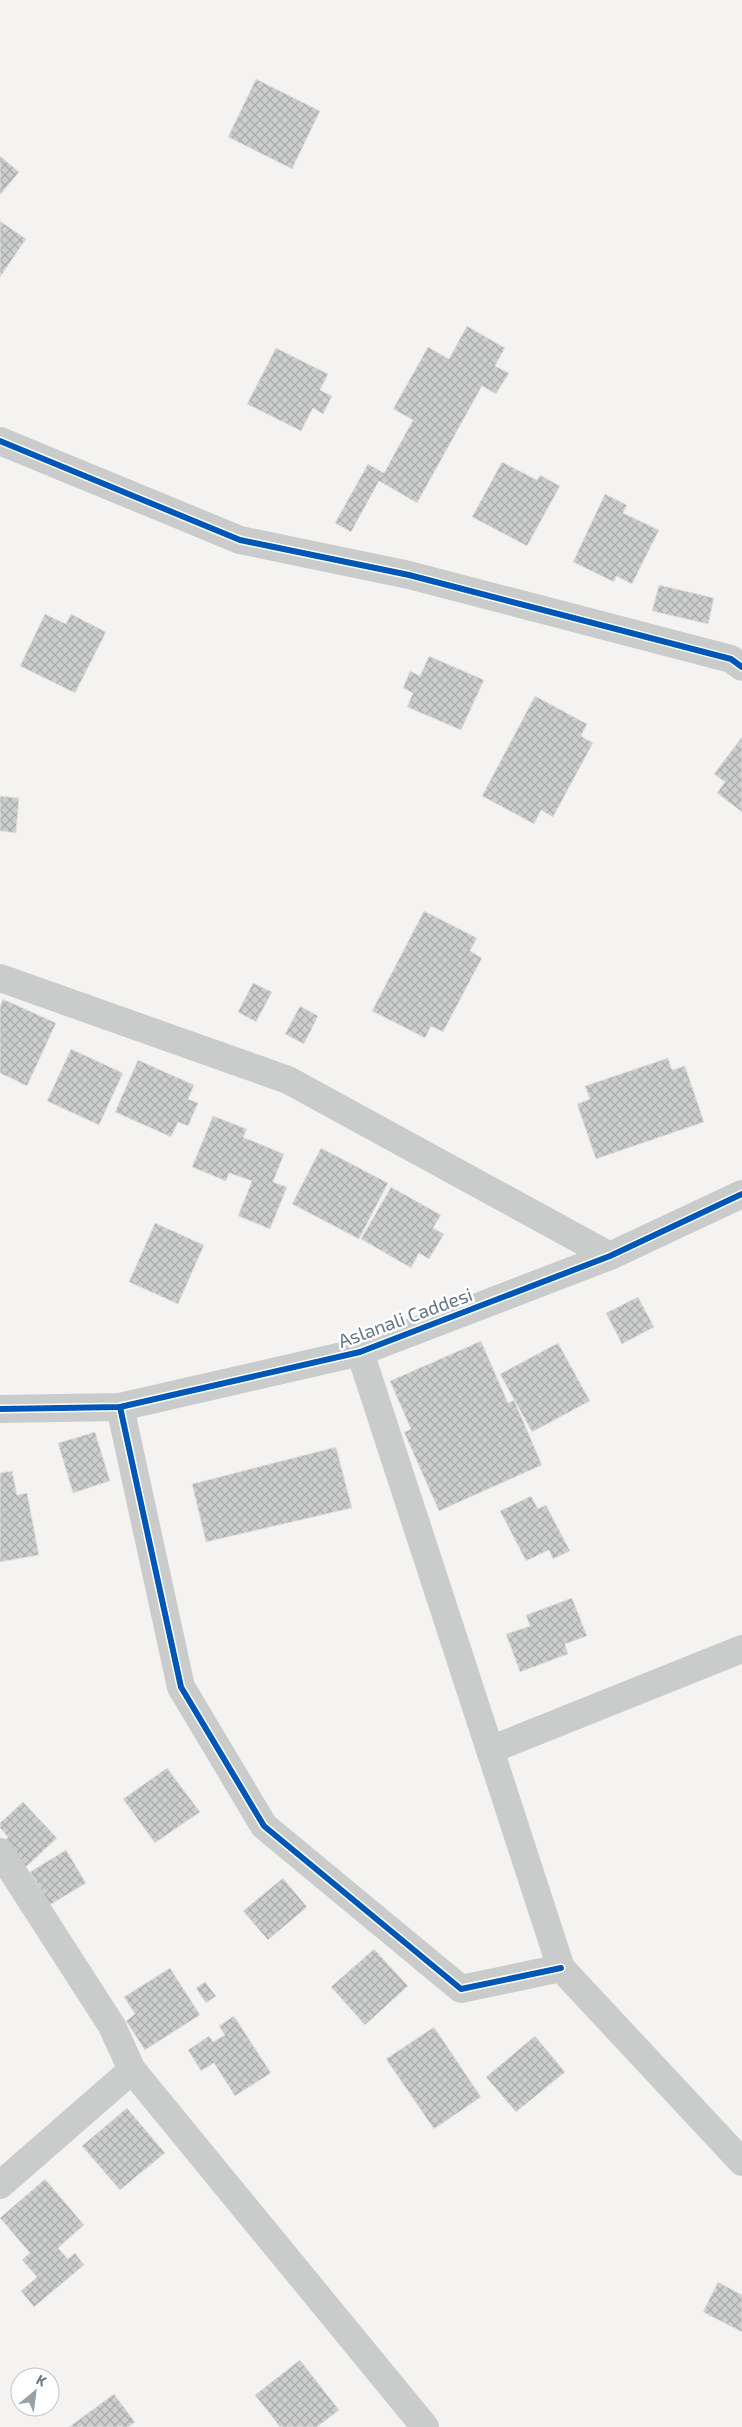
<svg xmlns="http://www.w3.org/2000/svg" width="742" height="2427" font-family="'Exo 2',sans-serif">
  <defs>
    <pattern id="building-cross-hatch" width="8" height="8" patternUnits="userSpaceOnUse" patternTransform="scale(1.25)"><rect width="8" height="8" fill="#cccdcd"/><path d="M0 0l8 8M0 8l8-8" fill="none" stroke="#a9abac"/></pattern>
  </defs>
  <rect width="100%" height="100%" fill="#f4f3f1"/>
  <g fill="url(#building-cross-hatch)" stroke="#e3e2e1">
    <path d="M 256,79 L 320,111 L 292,169 L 228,137 Z"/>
    <path d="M 0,156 L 19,172 L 0,195 Z"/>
    <path d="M 0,221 L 26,239 L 0,277 Z"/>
    <path d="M 467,326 L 505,348 L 495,366 L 509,373 L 496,394 L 482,386 L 417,503 L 379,481 L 351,532 L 335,523 L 368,464 L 384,473 L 413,420 L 393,409 L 428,347 L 449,359 Z"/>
    <path d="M 276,348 L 328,374 L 320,390 L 332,396 L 323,414 L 313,408 L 301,431 L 247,404 Z"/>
    <path d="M 502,462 L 537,480 L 540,475 L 560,486 L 527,546 L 472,517 Z"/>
    <path d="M 605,494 L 627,505 L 623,513 L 659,530 L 632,584 L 616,576 L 614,582 L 573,562 Z"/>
    <path d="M 659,585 L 714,598 L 708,624 L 652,611 Z"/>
    <path d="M 45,614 L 66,624 L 71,614 L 106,632 L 75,693 L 20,666 Z"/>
    <path d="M 429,656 L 484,680 L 461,730 L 407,707 L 413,693 L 403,688 L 410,671 L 420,676 Z"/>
    <path d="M 535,696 L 587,724 L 581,736 L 593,743 L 553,817 L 541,810 L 534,824 L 482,796 Z"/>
    <path d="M 742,737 L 742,812 L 717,793 L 725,782 L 714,774 Z"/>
    <path d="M 0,796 L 19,798 L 16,833 L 0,831 Z"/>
    <path d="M 424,911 L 477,938 L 470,951 L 482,958 L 443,1032 L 431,1026 L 425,1038 L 372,1011 Z"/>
    <path d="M 253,983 L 272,992 L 256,1022 L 238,1012 Z"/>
    <path d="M 3,999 L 56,1023 L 27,1086 L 0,1073 L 0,1006 Z"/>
    <path d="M 300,1006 L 318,1016 L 304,1044 L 285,1034 Z"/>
    <path d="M 71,1049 L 123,1073 L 99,1125 L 47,1101 Z"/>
    <path d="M 668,1058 L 672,1070 L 685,1066 L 704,1122 L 596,1159 L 577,1104 L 590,1099 L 585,1086 Z"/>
    <path d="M 138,1060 L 194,1085 L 188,1099 L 198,1103 L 188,1126 L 178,1122 L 171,1137 L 115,1112 Z"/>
    <path d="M 213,1116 L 247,1129 L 243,1137 L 284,1154 L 273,1182 L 287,1187 L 270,1229 L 238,1216 L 252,1181 L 229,1173 L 226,1181 L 192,1167 Z"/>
    <path d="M 321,1148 L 388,1183 L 359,1239 L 292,1204 Z"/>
    <path d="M 391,1187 L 441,1215 L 433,1228 L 444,1234 L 429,1259 L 419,1253 L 411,1268 L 361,1239 Z"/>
    <path d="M 155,1223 L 204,1245 L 178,1304 L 129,1282 Z"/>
    <path d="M 638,1297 L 654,1327 L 622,1344 L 606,1313 Z"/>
    <path d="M 481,1341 L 508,1403 L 514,1400 L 542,1465 L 439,1511 L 404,1432 L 411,1429 L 390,1381 Z"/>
    <path d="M 558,1343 L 590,1401 L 532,1432 L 500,1374 Z"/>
    <path d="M 95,1432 L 110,1481 L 73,1493 L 58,1443 Z"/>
    <path d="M 336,1447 L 352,1508 L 206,1542 L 192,1484 Z"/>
    <path d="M 12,1471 L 17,1495 L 27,1493 L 39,1555 L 0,1562 L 0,1473 Z"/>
    <path d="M 531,1496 L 538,1509 L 546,1505 L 570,1551 L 553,1559 L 549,1550 L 526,1561 L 500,1511 Z"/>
    <path d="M 572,1598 L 587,1636 L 565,1644 L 568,1654 L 520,1672 L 506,1634 L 530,1626 L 526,1615 Z"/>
    <path d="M 167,1768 L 200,1812 L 155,1843 L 123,1799 Z"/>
    <path d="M 23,1802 L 57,1838 L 26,1867 L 3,1842 L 8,1837 L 0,1828 L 0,1823 Z"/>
    <path d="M 66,1850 L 86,1883 L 50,1905 L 30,1872 Z"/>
    <path d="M 283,1878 L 307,1907 L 268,1940 L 243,1911 Z"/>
    <path d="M 374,1949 L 408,1986 L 365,2025 L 331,1987 Z"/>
    <path d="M 170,1968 L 200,2015 L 145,2050 L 126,2021 L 135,2014 L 124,1997 Z"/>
    <path d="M 205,1982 L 216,1996 L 206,2003 L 196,1988 Z"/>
    <path d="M 234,2016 L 271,2073 L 235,2096 L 214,2063 L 201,2071 L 188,2050 L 209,2036 L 213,2042 L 225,2035 L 219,2026 Z"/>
    <path d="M 434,2027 L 481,2097 L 434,2129 L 386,2059 Z"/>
    <path d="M 535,2036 L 565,2072 L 516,2112 L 486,2077 Z"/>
    <path d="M 127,2108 L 165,2153 L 120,2190 L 82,2146 Z"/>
    <path d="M 45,2179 L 84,2225 L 58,2248 L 68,2259 L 75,2253 L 84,2265 L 34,2307 L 21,2291 L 37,2277 L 22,2260 L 30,2253 L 0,2218 Z"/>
    <path d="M 718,2282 L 742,2295 L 742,2332 L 703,2312 Z"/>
    <path d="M 300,2360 L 339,2410 L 317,2427 L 280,2427 L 255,2395 Z"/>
    <path d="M 114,2394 L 135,2422 L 128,2427 L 69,2427 Z"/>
  </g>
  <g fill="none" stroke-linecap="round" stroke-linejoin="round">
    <g stroke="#cacccc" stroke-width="28">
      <path d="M 0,441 L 240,540 L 409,575 L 731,659 L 742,667"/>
      <path d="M 0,978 L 288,1080 L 610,1256"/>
      <path d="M 360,1352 L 490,1750 L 742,1649"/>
      <path d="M 120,1407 L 181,1687 L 264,1826 L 461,1989 L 561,1968"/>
      <path d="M 490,1750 L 561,1968 L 742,2162"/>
      <path d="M 0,1852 L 112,2026 L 132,2070 L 0,2185"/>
      <path d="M 132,2070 L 425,2427"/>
    </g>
    <path stroke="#cacccc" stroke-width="28" d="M 0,1409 L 120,1407 L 360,1352 L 610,1256 L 742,1194"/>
    <defs>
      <g id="cycleway">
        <path d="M 0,441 L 240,540 L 409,575 L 731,659 L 742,667"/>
        <path d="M 120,1407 L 181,1687 L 264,1826 L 461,1989 L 561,1968"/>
        <path d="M 0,1409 L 120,1407 L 360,1352 L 610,1256 L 742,1194"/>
      </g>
    </defs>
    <use href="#cycleway" stroke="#fff" stroke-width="9"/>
    <use href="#cycleway" stroke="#0057b8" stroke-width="6"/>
  </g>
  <g text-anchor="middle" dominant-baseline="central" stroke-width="5" stroke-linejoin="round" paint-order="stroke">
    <g font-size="19" fill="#637582" stroke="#fff">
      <text transform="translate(405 1317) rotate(-20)">Aslanali Caddesi</text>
    </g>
  </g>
  <g transform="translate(35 2392) rotate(29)"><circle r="24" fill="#ffffff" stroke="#c1c8cd"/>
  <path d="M0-4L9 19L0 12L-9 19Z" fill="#96a1a9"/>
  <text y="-8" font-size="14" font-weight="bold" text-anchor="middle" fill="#637582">K</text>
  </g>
</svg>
